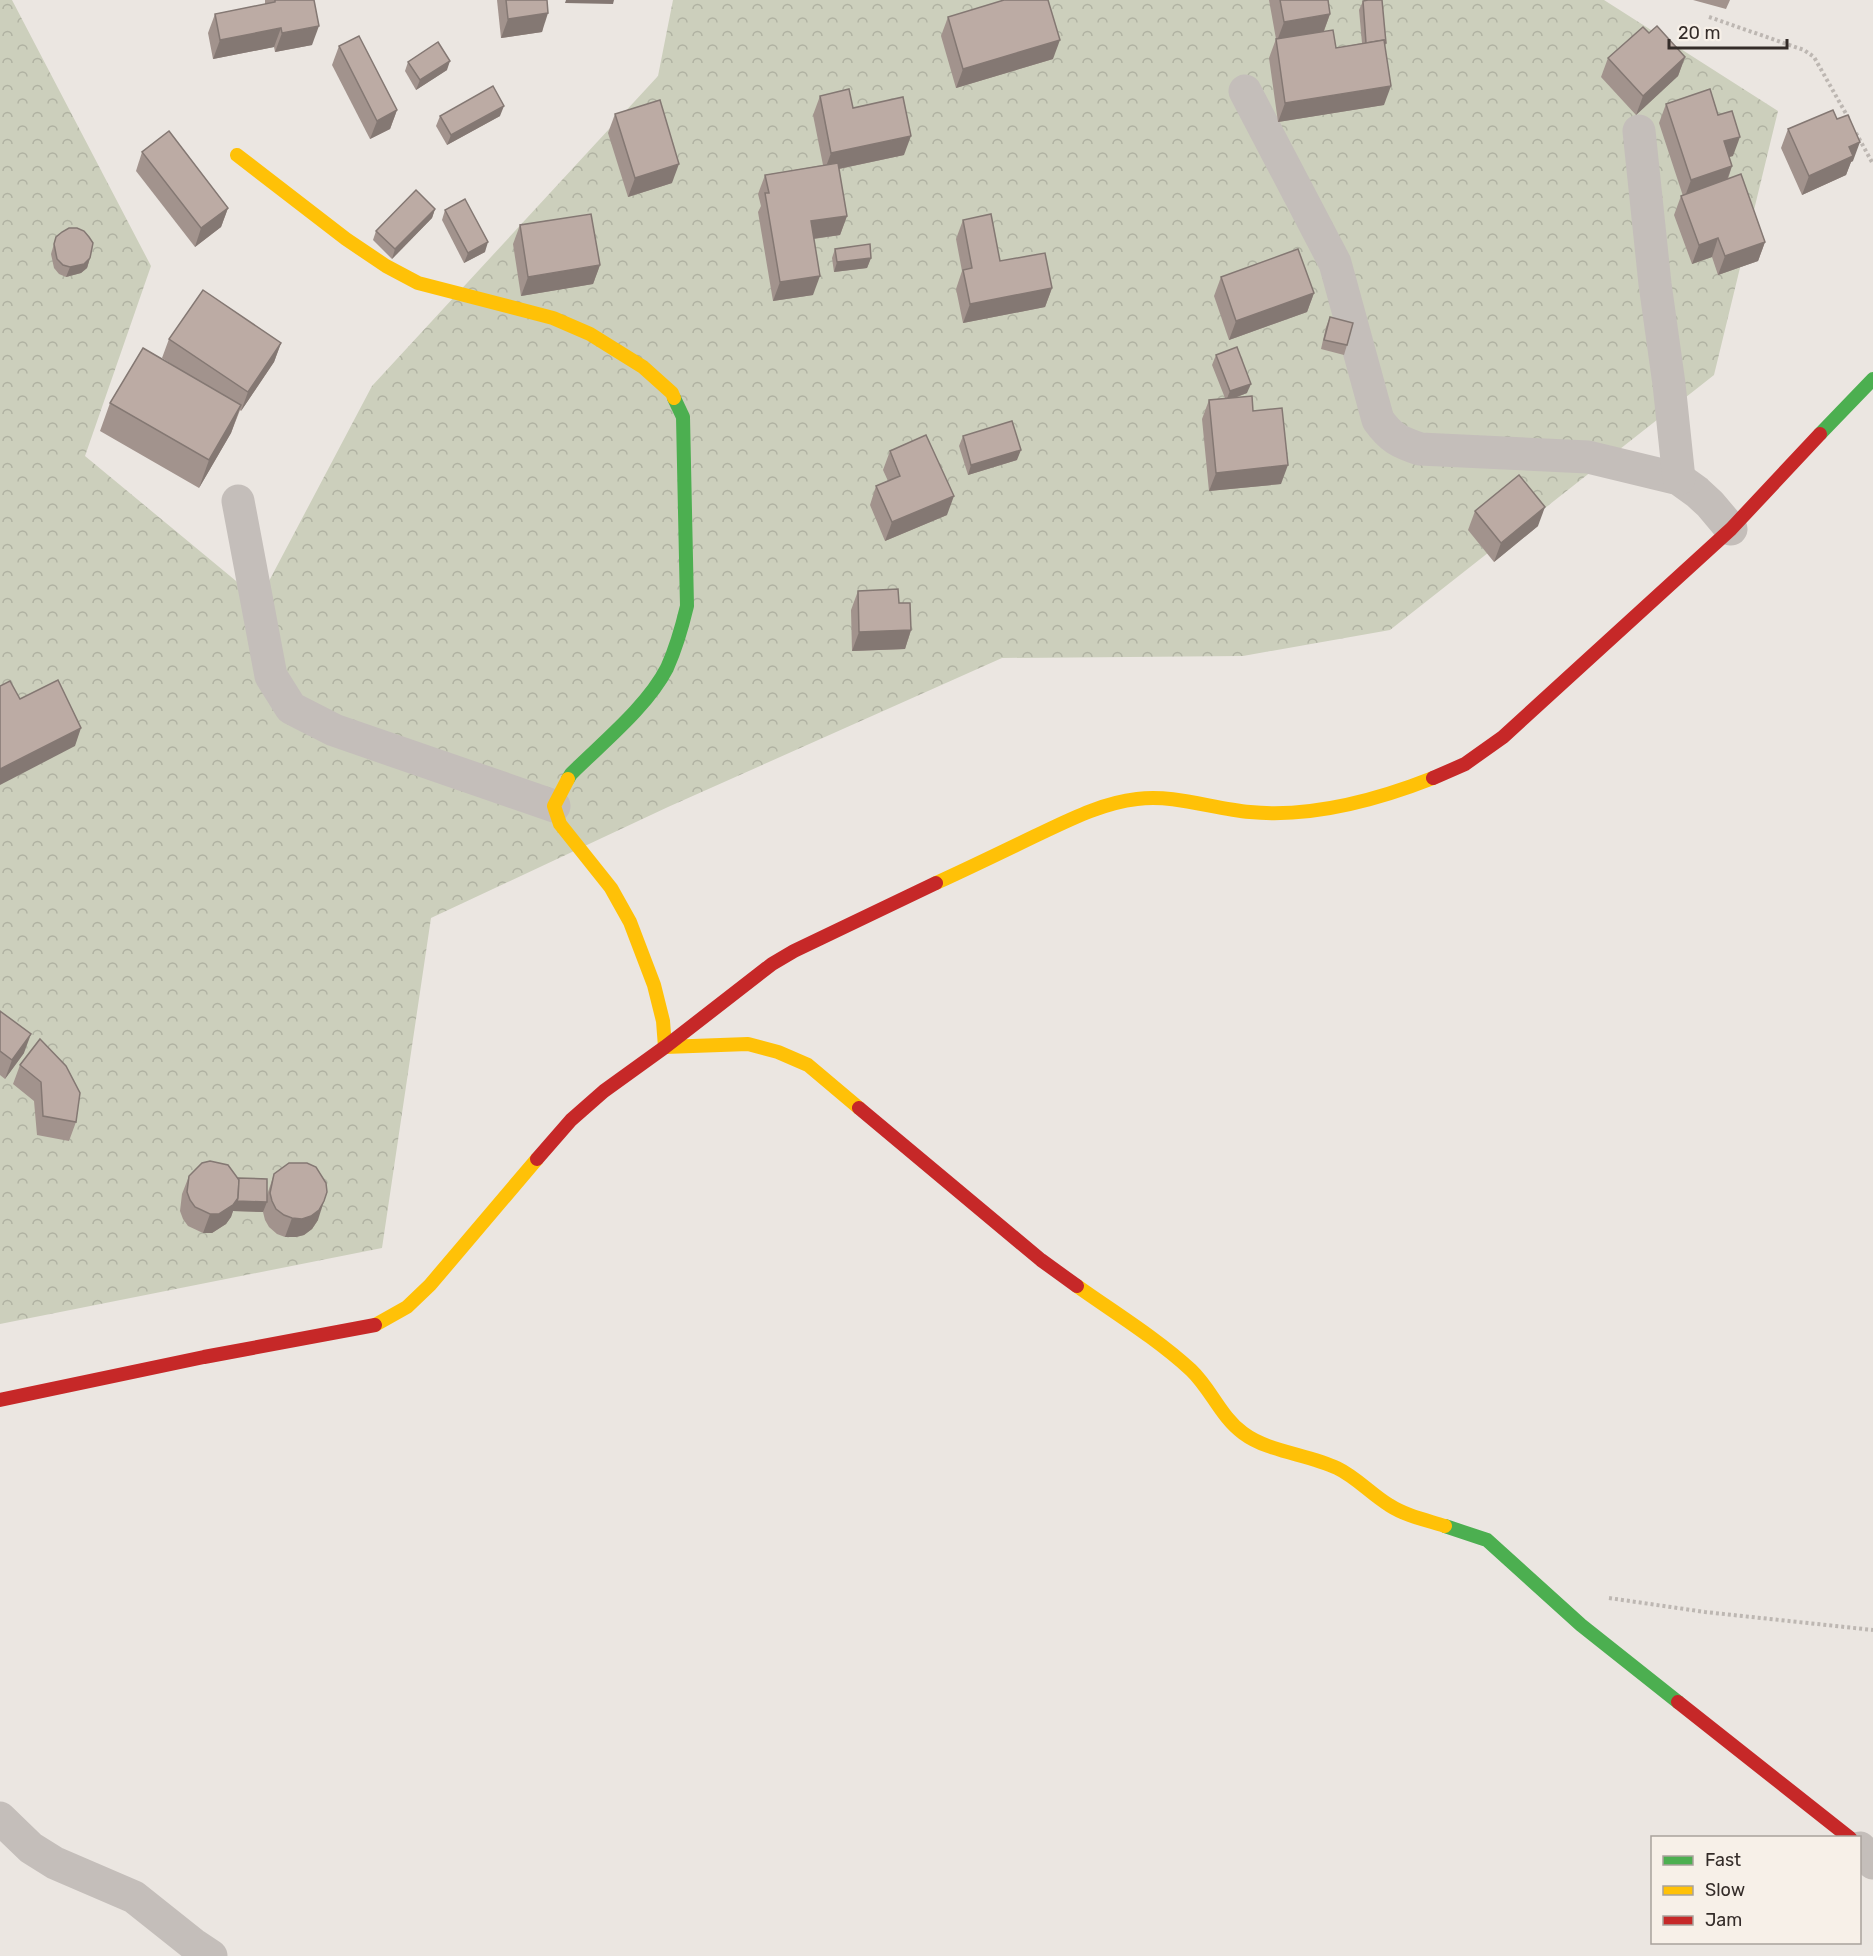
<svg xmlns="http://www.w3.org/2000/svg" width="1873" height="1956" font-family="Rubik,sans-serif">
  <defs>
    <pattern id="forest-crowns" width="20" height="18" patternUnits="userSpaceOnUse" patternTransform="scale(1.5)"><rect width="20" height="18" fill="#cccfbc"/><path d="M2 6a3 3 0 1 1 6 0M12 15a3 3 0 1 1 6 0" fill="none" stroke="#b0b2a2"/></pattern>
  </defs>
  <rect width="100%" height="100%" fill="#ebe6e1"/>
  <path fill="url(#forest-crowns)" d="M 0,0 L 12,0 L 151,266 L 85,456 L 259,600 L 372,386 L 658,76 L 673,0 L 1604,0 L 1778,111 L 1714,375 L 1390,630 L 1243,656 L 1002,658 L 668,807 L 431,918 L 382,1248 L 0,1324 Z"/>
  <g fill="none" stroke-linecap="round" stroke-linejoin="round">
    <g stroke="#bdb7b2" stroke-width="4" stroke-dasharray="3 3" stroke-linecap="butt">
      <path d="M 1709,17 L 1804,50 L 1814,57 L 1849,119"/>
      <path d="M 1856,133 L 1873,164"/>
      <path d="M 1609,1598 L 1705,1612 L 1873,1630"/>
    </g>
    <g stroke="#c4beba" stroke-width="33">
      <path d="M 1245,91 L 1335,263 L 1378,420 C 1391,438 1399,442 1420,449 L 1588,457 L 1679,479 L 1697,492 L 1710,504 L 1731,529"/>
      <path d="M 1639,131 L 1655,284 L 1669,384 L 1679,479"/>
      <path d="M 238,501 L 271,676 L 291,708 L 334,730 L 554,806"/>
      <path d="M 0,1818 L 31,1848 L 55,1863 L 134,1897 L 193,1944 L 211,1956"/>
      <path d="M 1860,1848 L 1873,1863"/>
    </g>
    <g stroke="#4caf50" stroke-width="14">
      <path d="M 1820,434 L 1873,379"/>
      <path d="M 568,779 L 571,774 C 602,743 647,707 667,668 C 676,648 682,627 687,606 L 683,417 L 674,398"/>
      <path d="M 1445,1526 L 1487,1540 L 1581,1625 L 1678,1702"/>
    </g>
    <g stroke="#ffc107" stroke-width="14">
      <path d="M 237,155 L 346,239 L 386,266 L 418,283 L 553,318 L 590,334 L 643,367 L 672,393 L 674,398"/>
      <path d="M 568,779 L 554,806 L 560,824 L 611,888 L 630,922 L 654,985 L 663,1021 L 665,1047 L 748,1044 L 778,1052 L 808,1065 L 859,1108"/>
      <path d="M 936,883 C 969,868 1002,852 1035,836 C 1067,821 1101,803 1137,799 C 1175,794 1213,809 1250,812 C 1311,818 1377,800 1433,778"/>
      <path d="M 1077,1286 C 1115,1313 1156,1338 1191,1370 C 1211,1389 1221,1417 1243,1433 C 1268,1452 1308,1454 1337,1468 C 1356,1477 1371,1494 1389,1505 C 1406,1516 1426,1520 1445,1526"/>
      <path d="M 375,1325 L 407,1307 L 430,1285 L 537,1159"/>
    </g>
    <g stroke="#c62828" stroke-width="14">
      <path d="M 1433,778 L 1465,764 L 1503,737 L 1731,529 L 1820,434"/>
      <path d="M 859,1108 L 1041,1260 L 1077,1286"/>
      <path d="M 537,1159 L 571,1120 L 604,1091 L 665,1047 L 772,964 L 794,951 L 936,883"/>
      <path d="M 0,1400 L 204,1357 L 375,1325"/>
      <path d="M 1678,1702 L 1850,1838"/>
    </g>
  </g>
  <g fill="#a2938d">
    <path d="M 265,0 L 314,0 L 312,45 L 275,52 L 274,47 L 213,59 L 208,33 L 215,14 L 265,4 Z"/>
    <path d="M 497,0 L 547,0 L 542,32 L 501,38 Z"/>
    <path d="M 1269,0 L 1328,0 L 1330,14 L 1324,31 L 1336,48 L 1362,43 L 1359,10 L 1363,1 L 1386,43 L 1385,46 L 1384,105 L 1278,122 L 1269,58 L 1276,39 Z"/>
    <path d="M 1693,0 L 1730,0 L 1726,9 Z"/>
    <path d="M 948,17 L 1053,59 L 956,88 L 941,36 Z"/>
    <path d="M 1649,33 L 1685,57 L 1678,76 L 1636,115 L 1601,77 L 1608,58 Z"/>
    <path d="M 339,46 L 397,110 L 390,129 L 370,139 L 332,65 Z"/>
    <path d="M 408,62 L 447,70 L 416,90 L 405,71 Z"/>
    <path d="M 820,96 L 853,108 L 904,155 L 839,169 L 847,216 L 840,235 L 814,239 L 813,295 L 773,301 L 758,212 L 761,206 L 758,194 L 765,175 L 823,165 L 813,115 Z"/>
    <path d="M 1666,104 L 1733,156 L 1729,157 L 1732,166 L 1728,179 L 1765,242 L 1758,261 L 1718,275 L 1712,257 L 1692,264 L 1674,215 L 1681,196 L 1683,196 L 1659,123 Z"/>
    <path d="M 615,114 L 672,183 L 628,197 L 608,133 Z"/>
    <path d="M 440,116 L 500,116 L 447,145 L 436,126 Z"/>
    <path d="M 1788,129 L 1853,161 L 1851,162 L 1846,175 L 1802,195 L 1781,148 Z"/>
    <path d="M 142,152 L 228,208 L 221,227 L 195,247 L 136,171 Z"/>
    <path d="M 435,209 L 432,218 L 392,259 L 373,240 L 376,231 Z"/>
    <path d="M 445,210 L 485,252 L 464,263 L 442,220 Z"/>
    <path d="M 963,220 L 1000,261 L 1052,288 L 1045,307 L 963,323 L 956,289 L 962,271 L 956,239 Z"/>
    <path d="M 520,225 L 600,265 L 593,284 L 521,296 L 513,244 Z"/>
    <path d="M 56,237 L 90,258 L 87,268 L 81,273 L 66,277 L 59,274 L 54,268 L 51,254 Z"/>
    <path d="M 835,249 L 871,258 L 867,268 L 834,272 L 832,258 Z"/>
    <path d="M 1221,277 L 1314,293 L 1307,312 L 1229,340 L 1214,296 Z"/>
    <path d="M 1330,317 L 1347,345 L 1344,355 L 1321,349 L 1326,327 Z"/>
    <path d="M 169,339 L 281,343 L 274,362 L 241,411 L 240,410 L 231,433 L 199,488 L 100,431 L 110,403 L 179,369 L 162,358 Z"/>
    <path d="M 1216,355 L 1247,393 L 1237,397 L 1253,411 L 1281,484 L 1209,491 L 1202,419 L 1209,400 L 1225,398 L 1212,365 Z"/>
    <path d="M 963,436 L 1017,460 L 968,475 L 959,446 Z"/>
    <path d="M 890,451 L 947,515 L 885,541 L 870,505 L 876,486 L 888,481 L 883,470 Z"/>
    <path d="M 1475,511 L 1538,526 L 1494,562 L 1468,530 Z"/>
    <path d="M 858,591 L 899,603 L 911,630 L 905,649 L 852,651 L 851,610 Z"/>
    <path d="M 0,1011 L 24,1053 L 5,1079 L 0,1075 Z"/>
    <path d="M 40,1039 L 76,1122 L 69,1141 L 37,1135 L 34,1101 L 13,1084 L 20,1065 Z"/>
    <path d="M 274,1174 L 318,1220 L 312,1229 L 304,1235 L 296,1237 L 285,1237 L 277,1234 L 269,1227 L 265,1220 L 263,1212 L 233,1211 L 231,1217 L 226,1224 L 212,1233 L 203,1233 L 188,1226 L 183,1219 L 180,1211 L 182,1194 L 189,1176 L 238,1178 L 267,1195 Z"/>
  </g>
  <g fill="#847873">
    <path d="M 566,0 L 614,0 L 613,4 L 565,3 Z"/>
    <path d="M 548,13 L 542,32 L 501,38 L 508,19 Z"/>
    <path d="M 1330,14 L 1323,33 L 1277,41 L 1284,22 Z"/>
    <path d="M 319,26 L 312,45 L 275,52 L 282,33 Z"/>
    <path d="M 281,28 L 274,47 L 213,59 L 220,40 Z"/>
    <path d="M 1060,40 L 1053,59 L 956,88 L 963,69 Z"/>
    <path d="M 1685,57 L 1678,76 L 1636,115 L 1643,96 Z"/>
    <path d="M 450,61 L 447,70 L 416,90 L 420,80 Z"/>
    <path d="M 1391,86 L 1384,105 L 1278,122 L 1285,103 Z"/>
    <path d="M 504,106 L 500,116 L 447,145 L 451,135 Z"/>
    <path d="M 397,110 L 390,129 L 370,139 L 377,121 Z"/>
    <path d="M 911,136 L 904,155 L 824,172 L 831,153 Z"/>
    <path d="M 1740,137 L 1733,156 L 1717,160 L 1724,141 Z"/>
    <path d="M 1860,142 L 1853,161 L 1851,162 L 1846,175 L 1802,195 L 1809,176 L 1849,147 Z"/>
    <path d="M 679,164 L 672,183 L 628,197 L 635,178 Z"/>
    <path d="M 1732,166 L 1725,185 L 1684,199 L 1691,180 Z"/>
    <path d="M 228,208 L 221,227 L 195,247 L 201,228 Z"/>
    <path d="M 435,209 L 432,218 L 392,259 L 395,249 Z"/>
    <path d="M 847,216 L 840,235 L 804,240 L 811,221 Z"/>
    <path d="M 1718,238 L 1712,257 L 1692,264 L 1699,245 Z"/>
    <path d="M 488,242 L 485,252 L 464,263 L 468,253 Z"/>
    <path d="M 1765,242 L 1758,261 L 1718,275 L 1725,256 Z"/>
    <path d="M 90,258 L 87,268 L 81,273 L 66,277 L 70,267 Z"/>
    <path d="M 871,258 L 867,268 L 834,272 L 837,262 Z"/>
    <path d="M 600,265 L 593,284 L 521,296 L 528,277 Z"/>
    <path d="M 820,276 L 813,295 L 773,301 L 780,282 Z"/>
    <path d="M 1052,288 L 1045,307 L 963,323 L 970,304 Z"/>
    <path d="M 1314,293 L 1307,312 L 1229,340 L 1236,321 Z"/>
    <path d="M 281,343 L 274,362 L 241,411 L 248,392 Z"/>
    <path d="M 1251,384 L 1247,393 L 1226,401 L 1230,391 Z"/>
    <path d="M 241,405 L 231,433 L 199,488 L 209,460 Z"/>
    <path d="M 1021,450 L 1017,460 L 968,475 L 971,465 Z"/>
    <path d="M 1288,465 L 1281,484 L 1209,491 L 1216,473 Z"/>
    <path d="M 954,496 L 947,515 L 885,541 L 892,522 Z"/>
    <path d="M 1545,507 L 1538,526 L 1494,562 L 1501,543 Z"/>
    <path d="M 911,630 L 905,649 L 852,651 L 859,632 Z"/>
    <path d="M 81,728 L 75,746 L 0,785 L 0,769 Z"/>
    <path d="M 31,1034 L 24,1053 L 5,1079 L 12,1060 Z"/>
    <path d="M 238,1198 L 267,1202 L 263,1212 L 233,1211 L 231,1217 L 226,1224 L 212,1233 L 203,1233 L 210,1214 Z"/>
    <path d="M 324,1201 L 318,1220 L 312,1229 L 304,1235 L 296,1237 L 285,1237 L 292,1218 Z"/>
  </g>
  <g fill="#bcaba4" stroke="#847873" stroke-width="1.5">
    <path d="M 275,0 L 314,0 L 319,26 L 282,33 L 281,28 L 220,40 L 215,14 L 275,2 Z"/>
    <path d="M 506,0 L 547,0 L 548,13 L 508,19 Z"/>
    <path d="M 1004,0 L 1048,0 L 1060,40 L 963,69 L 948,17 Z"/>
    <path d="M 1280,0 L 1328,0 L 1330,14 L 1284,22 Z"/>
    <path d="M 1368,0 L 1382,0 L 1386,43 L 1384,43 L 1384,40 L 1366,43 L 1363,1 Z"/>
    <path d="M 1657,26 L 1685,57 L 1643,96 L 1608,58 L 1643,27 L 1649,33 Z"/>
    <path d="M 1333,30 L 1336,48 L 1384,40 L 1391,86 L 1285,103 L 1276,39 Z"/>
    <path d="M 359,36 L 397,110 L 377,121 L 339,46 Z"/>
    <path d="M 438,42 L 450,61 L 420,80 L 408,62 Z"/>
    <path d="M 493,86 L 504,106 L 451,135 L 440,116 Z"/>
    <path d="M 849,89 L 853,108 L 903,97 L 911,136 L 831,153 L 820,96 Z"/>
    <path d="M 1710,89 L 1718,115 L 1732,111 L 1740,137 L 1724,141 L 1732,166 L 1691,180 L 1666,104 Z"/>
    <path d="M 660,100 L 679,164 L 635,178 L 615,114 Z"/>
    <path d="M 1833,110 L 1837,119 L 1848,115 L 1860,142 L 1849,147 L 1853,156 L 1809,176 L 1788,129 Z"/>
    <path d="M 169,131 L 228,208 L 201,228 L 142,152 Z"/>
    <path d="M 838,163 L 847,216 L 811,221 L 820,276 L 780,282 L 765,193 L 769,193 L 765,175 Z"/>
    <path d="M 1741,174 L 1765,242 L 1725,256 L 1718,238 L 1699,245 L 1681,196 Z"/>
    <path d="M 416,190 L 435,209 L 395,249 L 376,231 Z"/>
    <path d="M 465,199 L 488,242 L 468,253 L 445,210 Z"/>
    <path d="M 591,214 L 600,265 L 528,277 L 520,225 Z"/>
    <path d="M 991,214 L 1000,261 L 1045,253 L 1052,288 L 970,304 L 963,270 L 972,268 L 963,220 Z"/>
    <path d="M 69,228 L 77,228 L 84,231 L 89,237 L 93,243 L 90,258 L 84,264 L 70,267 L 63,265 L 57,259 L 54,244 L 56,237 L 62,232 Z"/>
    <path d="M 870,244 L 871,258 L 837,262 L 835,249 Z"/>
    <path d="M 1298,249 L 1314,293 L 1236,321 L 1221,277 Z"/>
    <path d="M 203,290 L 281,343 L 248,392 L 169,339 Z"/>
    <path d="M 1330,317 L 1353,323 L 1347,345 L 1324,340 Z"/>
    <path d="M 1237,347 L 1251,384 L 1230,391 L 1216,355 Z"/>
    <path d="M 143,348 L 241,405 L 209,460 L 110,403 Z"/>
    <path d="M 1252,396 L 1253,411 L 1282,408 L 1288,465 L 1216,473 L 1209,400 Z"/>
    <path d="M 1012,421 L 1021,450 L 971,465 L 963,436 Z"/>
    <path d="M 926,435 L 954,496 L 892,522 L 876,486 L 900,476 L 890,451 Z"/>
    <path d="M 1519,475 L 1545,507 L 1501,543 L 1475,511 Z"/>
    <path d="M 898,589 L 899,603 L 910,603 L 911,630 L 859,632 L 858,591 Z"/>
    <path d="M 58,680 L 81,728 L 0,769 L 0,686 L 10,681 L 20,699 Z"/>
    <path d="M 0,1011 L 31,1034 L 12,1060 L 0,1051 Z"/>
    <path d="M 40,1039 L 66,1066 L 80,1093 L 76,1122 L 43,1116 L 41,1082 L 20,1065 Z"/>
    <path d="M 210,1161 L 228,1165 L 239,1180 L 238,1198 L 233,1205 L 219,1214 L 210,1214 L 195,1207 L 190,1200 L 187,1192 L 189,1176 L 202,1163 Z"/>
    <path d="M 289,1163 L 307,1163 L 316,1167 L 326,1183 L 327,1192 L 324,1201 L 319,1210 L 311,1216 L 302,1219 L 292,1218 L 284,1215 L 276,1209 L 272,1201 L 270,1193 L 274,1174 Z"/>
    <path d="M 238,1178 L 267,1179 L 267,1202 L 237,1201 L 238,1198 L 239,1180 Z"/>
  </g>
  <rect x="1651" y="1836" width="210" height="108" fill="#f7f0e8" stroke="#a9a29c" stroke-width="1.5"/>
  <rect x="1663" y="1856" width="30" height="9" fill="#4caf50" stroke="#a9a29c" stroke-width="1.5"/>
  <text x="1705" y="1866" font-size="18" fill="#342c29">Fast</text>
  <rect x="1663" y="1886" width="30" height="9" fill="#ffc107" stroke="#a9a29c" stroke-width="1.5"/>
  <text x="1705" y="1896" font-size="18" fill="#342c29">Slow</text>
  <rect x="1663" y="1916" width="30" height="9" fill="#c62828" stroke="#a9a29c" stroke-width="1.5"/>
  <text x="1705" y="1926" font-size="18" fill="#342c29">Jam</text>
  <path d="M1669 39v9h118v-9" fill="none" stroke="#342c29" stroke-width="3"/>
  <text x="1678" y="39" font-size="18" fill="#342c29" stroke="#f7f0e8" stroke-width="4.5" paint-order="stroke">20 m</text>
</svg>
